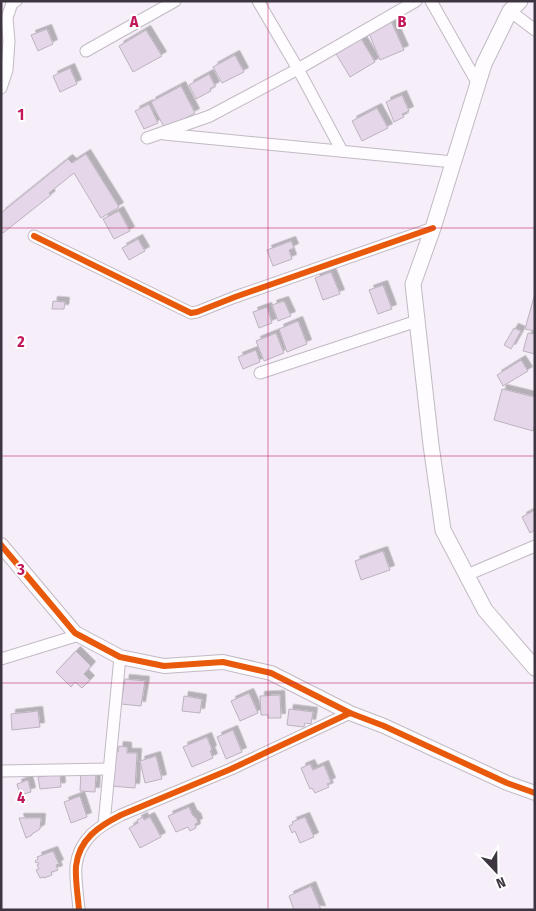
<svg xmlns="http://www.w3.org/2000/svg" width="536" height="911" font-family="'Fira Sans Condensed',sans-serif">
  <defs>
    <filter id="shadow"><feDropShadow dx="4.5" dy="-4.5" stdDeviation="0" flood-color="#0004"/></filter>
  </defs>
  <rect width="100%" height="100%" fill="#f6eef9"/>
  <g fill="#e5d7e9" stroke="#bbb3bd" filter="url(#shadow)">
    <path d="M 391,21 L 404,50 L 380,60 L 368,31 Z"/>
    <path d="M 47,29 L 53,44 L 38,51 L 31,35 Z"/>
    <path d="M 146,30 L 162,56 L 133,72 L 119,46 Z"/>
    <path d="M 360,37 L 375,62 L 350,77 L 335,52 Z"/>
    <path d="M 235,55 L 244,72 L 222,83 L 213,67 Z"/>
    <path d="M 70,68 L 77,84 L 60,92 L 53,76 Z"/>
    <path d="M 209,74 L 215,86 L 210,89 L 211,91 L 196,99 L 189,85 Z"/>
    <path d="M 181,86 L 195,113 L 165,129 L 151,102 Z"/>
    <path d="M 402,95 L 409,111 L 402,114 L 404,117 L 394,122 L 386,102 Z"/>
    <path d="M 149,104 L 158,123 L 144,129 L 135,111 Z"/>
    <path d="M 377,108 L 388,128 L 362,141 L 352,121 Z"/>
    <path d="M 86,154 L 119,207 L 101,218 L 74,173 L 49,193 L 51,195 L 3,233 L 1,231 L 1,213 L 68,159 L 72,163 Z"/>
    <path d="M 119,211 L 130,231 L 114,239 L 103,219 Z"/>
    <path d="M 138,239 L 145,251 L 129,260 L 122,248 Z"/>
    <path d="M 291,241 L 294,248 L 289,250 L 292,259 L 273,266 L 267,250 Z"/>
    <path d="M 331,272 L 340,294 L 323,300 L 315,278 Z"/>
    <path d="M 383,285 L 392,309 L 378,314 L 369,290 Z"/>
    <path d="M 535,293 L 535,331 L 525,329 Z"/>
    <path d="M 53,301 L 65,302 L 64,309 L 52,309 Z"/>
    <path d="M 284,301 L 291,316 L 278,321 L 272,305 Z"/>
    <path d="M 267,307 L 272,323 L 259,328 L 253,312 Z"/>
    <path d="M 298,321 L 307,344 L 287,352 L 279,329 Z"/>
    <path d="M 514,328 L 521,331 L 511,349 L 504,345 Z"/>
    <path d="M 276,333 L 284,353 L 264,361 L 256,341 Z"/>
    <path d="M 528,333 L 535,334 L 535,354 L 523,351 Z"/>
    <path d="M 256,350 L 260,362 L 243,369 L 238,357 Z"/>
    <path d="M 521,360 L 528,371 L 503,386 L 497,375 Z"/>
    <path d="M 502,389 L 535,397 L 535,414 L 534,418 L 535,418 L 535,423 L 533,431 L 494,420 Z"/>
    <path d="M 535,510 L 535,530 L 530,533 L 522,517 Z"/>
    <path d="M 383,551 L 390,570 L 361,580 L 355,561 Z"/>
    <path d="M 76,651 L 91,666 L 84,674 L 90,680 L 82,688 L 75,682 L 71,687 L 56,672 Z"/>
    <path d="M 125,679 L 145,681 L 141,706 L 121,704 Z"/>
    <path d="M 249,693 L 258,713 L 240,721 L 231,701 Z"/>
    <path d="M 280,695 L 281,718 L 268,718 L 268,715 L 261,715 L 260,696 Z"/>
    <path d="M 184,696 L 202,699 L 200,713 L 182,711 Z"/>
    <path d="M 289,709 L 313,712 L 311,724 L 305,723 L 304,727 L 287,725 Z"/>
    <path d="M 38,711 L 40,727 L 12,730 L 11,714 Z"/>
    <path d="M 233,730 L 242,752 L 226,759 L 217,737 Z"/>
    <path d="M 207,737 L 212,750 L 210,751 L 213,758 L 192,767 L 183,747 Z"/>
    <path d="M 119,746 L 127,747 L 127,753 L 137,753 L 135,788 L 110,786 L 113,752 L 118,752 Z"/>
    <path d="M 156,756 L 162,779 L 145,783 L 140,761 Z"/>
    <path d="M 310,764 L 313,770 L 324,765 L 331,782 L 327,784 L 329,787 L 315,793 L 312,788 L 310,789 L 301,768 Z"/>
    <path d="M 81,771 L 96,772 L 95,792 L 80,791 Z"/>
    <path d="M 60,774 L 61,787 L 40,789 L 38,777 Z"/>
    <path d="M 28,780 L 31,792 L 20,795 L 17,784 Z"/>
    <path d="M 80,796 L 87,817 L 71,823 L 64,802 Z"/>
    <path d="M 189,807 L 193,816 L 194,815 L 195,818 L 196,817 L 198,823 L 195,824 L 196,828 L 190,831 L 188,827 L 176,832 L 168,816 Z"/>
    <path d="M 143,817 L 144,820 L 150,817 L 161,837 L 140,848 L 129,828 L 138,823 L 137,820 Z"/>
    <path d="M 305,817 L 314,837 L 300,843 L 295,831 L 292,833 L 289,826 L 293,824 L 292,822 Z"/>
    <path d="M 19,818 L 41,818 L 40,829 L 32,834 L 32,835 L 26,838 Z"/>
    <path d="M 53,851 L 59,864 L 56,865 L 58,870 L 51,872 L 52,875 L 44,878 L 44,877 L 40,878 L 36,870 L 39,869 L 37,865 L 39,864 L 38,862 L 36,863 L 35,861 L 38,859 L 37,857 Z"/>
    <path d="M 311,886 L 321,910 L 294,910 L 289,896 Z"/>
  </g>
  <g fill="none" stroke-linecap="round" stroke-linejoin="round">
    <defs>
      <g id="minor">
        <path d="M 258,1 L 298,69 L 342,151"/>
        <path d="M 431,1 L 478,84"/>
        <path d="M 510,11 L 535,30"/>
        <path d="M 86,51 L 175,1"/>
        <path d="M 1,88 L 7,70 L 9,41 L 7,18 L 12,3 L 16,1"/>
        <path d="M 164,134 L 453,162"/>
        <path d="M 147,138 L 210,116 L 298,69 L 416,1"/>
        <path d="M 34,236 L 191,313 L 197,312 L 235,297 L 433,228"/>
        <path d="M 260,373 L 417,321"/>
        <path d="M 467,575 L 535,546"/>
        <path d="M 1,659 L 79,635"/>
        <path d="M 1,771 L 109,769"/>
        <path d="M 104,824 L 120,657"/>
        <path d="M 79,910 C 78,896 75,880 76,866 C 79,839 99,826 121,815 L 231,769 L 350,713"/>
      </g>
      <path id="tertiary" d="M 1,545 L 75,633 L 120,657 L 164,666 L 223,662 L 271,673 L 350,713 L 384,726 L 507,783 L 535,793"/>
      <path id="secondary" d="M 520,1 L 510,11 L 484,64 L 433,228 L 413,284 L 431,445 L 443,530 L 485,610 L 535,668"/>
    </defs>
    <use href="#minor" stroke="#c1bac4" stroke-width="13"/>
    <use href="#tertiary" stroke="#c1bac4" stroke-width="16"/>
    <use href="#secondary" stroke="#c1bac4" stroke-width="17"/>
    <use href="#minor" stroke="#fefcfe" stroke-width="11"/>
    <use href="#tertiary" stroke="#fefcfe" stroke-width="14"/>
    <use href="#secondary" stroke="#fefcfe" stroke-width="15"/>
    <defs>
      <g id="cycleway">
        <path d="M 34,236 L 191,313 L 197,312 L 235,297 L 433,228"/>
        <path d="M 1,545 L 75,633 L 120,657 L 164,666 L 223,662 L 271,673 L 350,713 L 384,726 L 507,783 L 535,793"/>
        <path d="M 79,910 C 78,896 75,880 76,866 C 79,839 99,826 121,815 L 231,769 L 350,713"/>
      </g>
    </defs>
    <use href="#cycleway" stroke="#fff" stroke-width="9"/>
    <use href="#cycleway" stroke="#e8590c" stroke-width="6"/>
  </g>
  <path fill="none" stroke="#c2185b" stroke-width="1" stroke-opacity="0.55" d="M 268,1 L 268,910M 1,228 L 535,228M 1,456 L 535,456M 1,683 L 535,683"/>
  <g font-size="16" text-anchor="middle" font-weight="bold" fill="#c2185b" stroke="#fff" stroke-width="4" stroke-linejoin="round" paint-order="stroke">
    <text x="134" y="27">A</text>
    <text x="402" y="27">B</text>
    <text x="21" y="120">1</text>
    <text x="21" y="347">2</text>
    <text x="21" y="575">3</text>
    <text x="21" y="803">4</text>
  </g>
  <rect width="536" height="911" fill="none" stroke="#3d3640" stroke-width="5"/>
  <g transform="translate(496 871) rotate(158)" stroke="#ffffff" stroke-width="4" paint-order="stroke">
  <path d="M0-4L9 19L0 12L-9 19Z" fill="#3d3640"/>
  <text y="-8" font-size="14" font-weight="bold" text-anchor="middle" fill="#3d3640">N</text>
  </g>
</svg>
